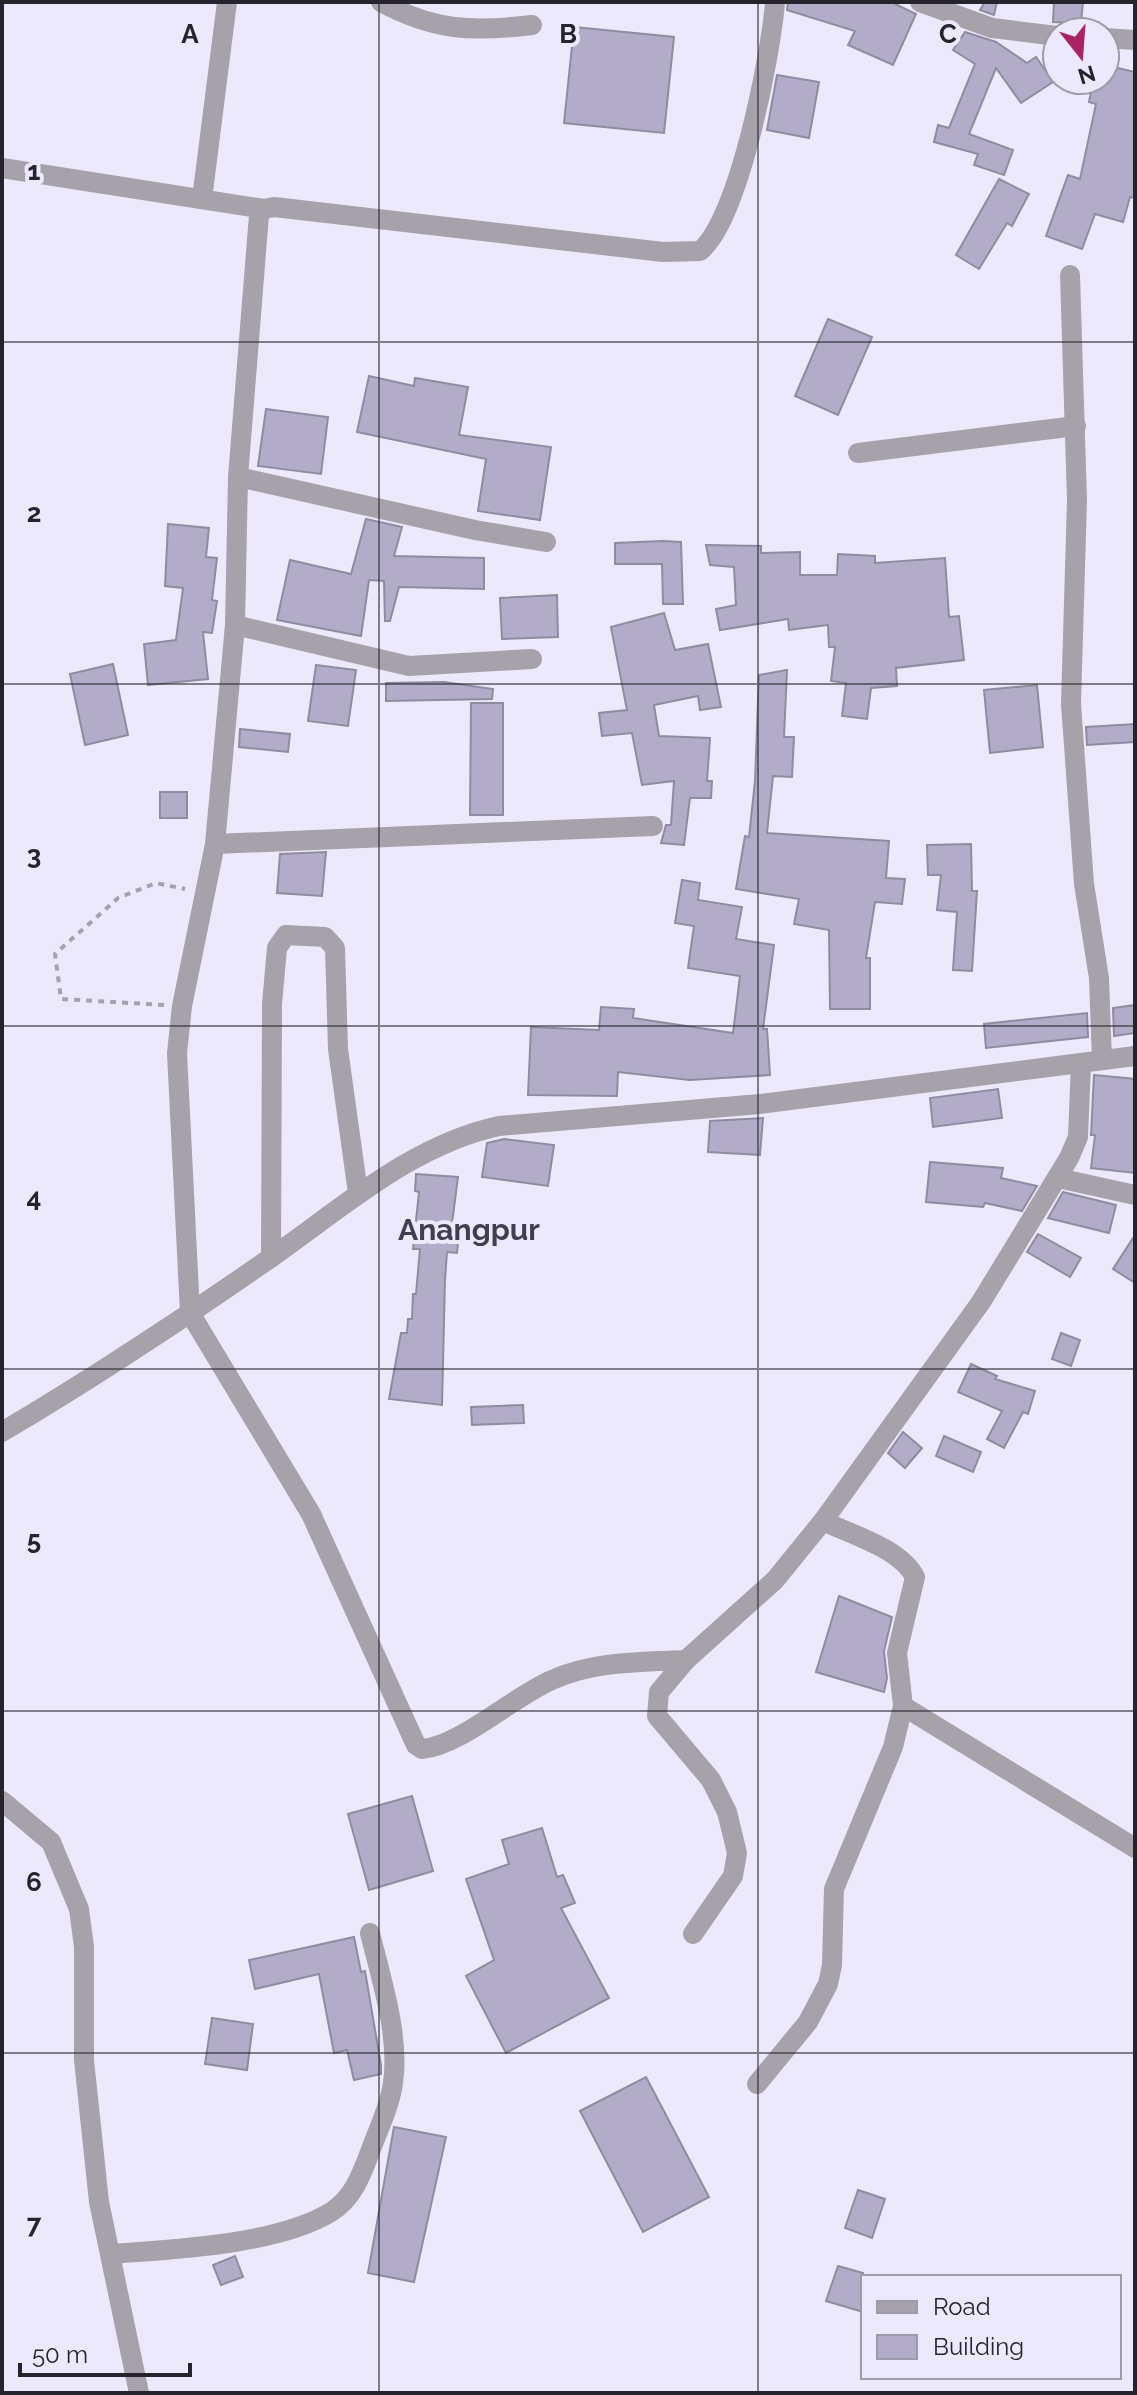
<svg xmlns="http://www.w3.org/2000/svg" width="1137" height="2395" font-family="Raleway,sans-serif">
  <rect width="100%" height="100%" fill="#ede9fc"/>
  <g fill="#b2acc9" stroke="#8f8ba0" stroke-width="2">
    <path d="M 788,2 L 891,2 L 916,14 L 893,65 L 848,45 L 855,31 L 787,10 Z"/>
    <path d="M 985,2 L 997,2 L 994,15 L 980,10 Z"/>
    <path d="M 1054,2 L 1083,2 L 1081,23 L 1053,22 Z"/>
    <path d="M 574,27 L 674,37 L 664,133 L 564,123 Z"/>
    <path d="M 965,32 L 996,42 L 1027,63 L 1036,57 L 1053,82 L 1021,103 L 996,68 L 969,134 L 1013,150 L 1004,175 L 974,165 L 978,154 L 934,142 L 938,125 L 949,128 L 975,64 L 953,50 Z"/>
    <path d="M 1105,65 L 1135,72 L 1135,198 L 1130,197 L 1123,222 L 1095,214 L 1082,249 L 1046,236 L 1068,175 L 1080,179 L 1096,104 L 1089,102 L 1093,80 L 1105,80 Z"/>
    <path d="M 777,75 L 819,82 L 809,138 L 767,130 Z"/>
    <path d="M 999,179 L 1029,194 L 1012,226 L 1007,223 L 979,269 L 956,255 Z"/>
    <path d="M 828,319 L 872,337 L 838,415 L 795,396 Z"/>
    <path d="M 369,376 L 414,386 L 415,378 L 468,387 L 459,435 L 551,447 L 540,520 L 478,511 L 486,459 L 357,432 Z"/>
    <path d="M 266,409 L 328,417 L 321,474 L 258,466 Z"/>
    <path d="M 366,519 L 402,527 L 394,556 L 484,558 L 484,589 L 399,587 L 390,621 L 385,621 L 384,581 L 369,580 L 361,636 L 277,620 L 290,560 L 351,574 Z"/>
    <path d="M 168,524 L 209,528 L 206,557 L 217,558 L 212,600 L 217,601 L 212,633 L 203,632 L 208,679 L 148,685 L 144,644 L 176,640 L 183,588 L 165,586 Z"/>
    <path d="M 662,541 L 681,542 L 683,604 L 663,604 L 662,564 L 615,564 L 615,543 Z"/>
    <path d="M 706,545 L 761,546 L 761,553 L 800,552 L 800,575 L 837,575 L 838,554 L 875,556 L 875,563 L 945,558 L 949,617 L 959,616 L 964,660 L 896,668 L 897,686 L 871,688 L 867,719 L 842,716 L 846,683 L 831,681 L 835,647 L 829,647 L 828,625 L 789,630 L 788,619 L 720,630 L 716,609 L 736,605 L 734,567 L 710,565 Z"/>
    <path d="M 557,595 L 558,637 L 502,639 L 500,598 Z"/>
    <path d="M 664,613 L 675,650 L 708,644 L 721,707 L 700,710 L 698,696 L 654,705 L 659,736 L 710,738 L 707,781 L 712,781 L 711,798 L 690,798 L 684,845 L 661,843 L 666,825 L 671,825 L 674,781 L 642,785 L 632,733 L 602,736 L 599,713 L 627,710 L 611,627 Z"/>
    <path d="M 113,664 L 128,735 L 85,745 L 70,674 Z"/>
    <path d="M 316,665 L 356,670 L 348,726 L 308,721 Z"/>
    <path d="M 787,670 L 784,737 L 794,737 L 792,777 L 773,776 L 767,833 L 889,841 L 886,878 L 905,879 L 902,904 L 875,902 L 866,958 L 870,958 L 870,1009 L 830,1009 L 829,930 L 794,924 L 799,899 L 736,889 L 745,836 L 749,837 L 755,781 L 759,675 Z"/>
    <path d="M 444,682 L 493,689 L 492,699 L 386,701 L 386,683 Z"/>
    <path d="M 1037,685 L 1043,747 L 990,753 L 984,690 Z"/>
    <path d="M 471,703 L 503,703 L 503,815 L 470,815 Z"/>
    <path d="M 1135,724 L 1135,742 L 1087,745 L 1086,727 Z"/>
    <path d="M 240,729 L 290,734 L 288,752 L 239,747 Z"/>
    <rect x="160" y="792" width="27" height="26"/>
    <path d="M 971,844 L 972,891 L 977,891 L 972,971 L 953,970 L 957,912 L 937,910 L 941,875 L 928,875 L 927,845 Z"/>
    <path d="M 326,852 L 322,896 L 277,893 L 280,854 Z"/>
    <path d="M 682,880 L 700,883 L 698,900 L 742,907 L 736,939 L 774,945 L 763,1029 L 767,1029 L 770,1075 L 690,1080 L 618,1072 L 617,1096 L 528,1095 L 531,1027 L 599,1030 L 601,1007 L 634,1009 L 633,1018 L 733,1033 L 740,976 L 688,968 L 694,926 L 675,923 Z"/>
    <path d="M 1135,1005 L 1135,1033 L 1114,1036 L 1113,1008 Z"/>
    <path d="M 1087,1013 L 1088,1037 L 986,1048 L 984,1024 Z"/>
    <path d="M 1094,1075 L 1135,1079 L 1135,1173 L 1091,1168 L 1095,1135 L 1091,1135 Z"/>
    <path d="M 998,1089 L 1002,1118 L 933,1127 L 930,1098 Z"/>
    <path d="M 763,1118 L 760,1155 L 708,1152 L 710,1121 Z"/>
    <path d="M 504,1139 L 554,1145 L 548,1186 L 482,1177 L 487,1143 Z"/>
    <path d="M 930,1162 L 1003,1168 L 1001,1178 L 1037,1186 L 1022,1211 L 985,1203 L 983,1207 L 926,1202 Z"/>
    <path d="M 416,1174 L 458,1177 L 451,1231 L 459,1232 L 457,1253 L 447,1252 L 445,1280 L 442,1405 L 389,1399 L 401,1333 L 407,1333 L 408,1319 L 412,1319 L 413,1294 L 416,1294 L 420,1249 L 413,1249 L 419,1192 L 415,1191 Z"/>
    <path d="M 1063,1192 L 1116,1205 L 1109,1233 L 1048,1218 Z"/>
    <path d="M 1038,1234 L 1081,1258 L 1070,1277 L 1027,1252 Z"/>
    <path d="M 1135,1235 L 1135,1283 L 1113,1269 Z"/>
    <path d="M 1061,1333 L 1080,1340 L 1071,1366 L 1052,1359 Z"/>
    <path d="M 971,1364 L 997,1376 L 995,1379 L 1035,1391 L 1028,1414 L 1023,1412 L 1004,1448 L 987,1439 L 1002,1411 L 958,1392 Z"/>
    <path d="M 523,1405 L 524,1423 L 472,1425 L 471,1407 Z"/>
    <path d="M 903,1432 L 922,1448 L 905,1468 L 888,1453 Z"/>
    <path d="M 944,1436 L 981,1452 L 973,1472 L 936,1456 Z"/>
    <path d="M 839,1596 L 892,1617 L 884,1651 L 887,1678 L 884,1692 L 816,1672 Z"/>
    <path d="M 412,1796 L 433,1871 L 369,1890 L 348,1814 Z"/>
    <path d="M 542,1828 L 557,1877 L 563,1875 L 575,1903 L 561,1908 L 609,1998 L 506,2053 L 466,1976 L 494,1960 L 466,1879 L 509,1864 L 502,1840 Z"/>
    <path d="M 354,1937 L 361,1972 L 365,1971 L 381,2065 L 381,2074 L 354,2080 L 347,2050 L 334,2053 L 319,1974 L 255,1989 L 249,1960 Z"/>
    <path d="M 212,2018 L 253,2024 L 247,2070 L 205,2064 Z"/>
    <path d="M 646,2077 L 709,2197 L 643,2232 L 580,2111 Z"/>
    <path d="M 394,2127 L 446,2137 L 414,2282 L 368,2273 Z"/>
    <path d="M 858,2190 L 885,2199 L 872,2238 L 845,2228 Z"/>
    <path d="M 235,2256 L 243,2277 L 221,2285 L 213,2265 Z"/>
    <path d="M 838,2266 L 863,2273 L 863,2312 L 826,2301 Z"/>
  </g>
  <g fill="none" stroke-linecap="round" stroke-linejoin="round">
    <path stroke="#a4a1b0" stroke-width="4" stroke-dasharray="6 6" stroke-linecap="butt" d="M 164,1005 L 61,999 L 55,954 L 118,898 L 156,883 L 185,889"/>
    <g stroke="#a7a1a9" stroke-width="20">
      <path d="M 381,2 C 434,31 473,32 532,25"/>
      <path d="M 920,2 L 992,28 L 1057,36"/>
      <path d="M 1105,38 L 1135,40"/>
      <path d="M 2,168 L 264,209"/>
      <path d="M 202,199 L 227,2"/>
      <path d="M 1070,275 L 1077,500 L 1071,704 L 1084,884 L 1099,978 L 1102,1060"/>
      <path d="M 858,453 L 1076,426"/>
      <path d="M 238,477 L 475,530 L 546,542"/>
      <path d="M 235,625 L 409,666 L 532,659"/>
      <path d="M 215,844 L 653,826"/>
      <path d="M 1058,1178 L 1135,1195"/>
      <path d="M 271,1258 L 272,1004 L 277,948 L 286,935 L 325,937 L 335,948 L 338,1049 L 358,1193"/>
      <path d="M 2,1432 C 93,1378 181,1320 269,1259 C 341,1209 411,1145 499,1126 L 760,1104 L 1135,1056"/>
      <path d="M 686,1660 C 641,1662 594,1661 552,1680 C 514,1696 460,1746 422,1749 L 416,1745 L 311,1514 L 190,1313 L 177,1053 L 182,1006 L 215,844 L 235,625 L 238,477 L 259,215 L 264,209 L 274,207 L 663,252 L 700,251 C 739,220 771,54 775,2"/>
      <path d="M 903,1706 L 1135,1848"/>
      <path d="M 2,1801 L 51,1842 L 79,1909 L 84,1947 L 84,2060 L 99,2202 L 139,2393"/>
      <path d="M 693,1934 L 733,1876 L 737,1853 L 727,1812 L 711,1780 L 657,1716 L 659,1692 L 686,1660 L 775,1580 L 823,1521 L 981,1302 L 1069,1158 L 1078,1137 L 1081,1064"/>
      <path d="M 757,2084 L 808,2022 L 828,1984 L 832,1965 L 834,1889 L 893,1747 L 903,1706 L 897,1653 L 915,1577 C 900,1548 852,1535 823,1521"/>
      <path d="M 111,2254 C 174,2249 277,2245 331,2212 C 353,2198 361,2176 370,2152 C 378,2130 390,2106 393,2083 C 400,2036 381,1979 370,1933"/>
    </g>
  </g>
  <path fill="none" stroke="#25242c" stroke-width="2" stroke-opacity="0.55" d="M 379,2 L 379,2393M 758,2 L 758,2393M 2,342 L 1135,342M 2,684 L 1135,684M 2,1026 L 1135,1026M 2,1369 L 1135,1369M 2,1711 L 1135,1711M 2,2053 L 1135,2053"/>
  <g text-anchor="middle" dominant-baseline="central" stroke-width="8" stroke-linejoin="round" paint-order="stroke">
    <g font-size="30" font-weight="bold" fill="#423e51" stroke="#ede9fc">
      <text x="469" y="1229">Anangpur</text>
    </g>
  </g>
  <g font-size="26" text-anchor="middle" font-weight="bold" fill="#25242c" stroke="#ede9fc" stroke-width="8" stroke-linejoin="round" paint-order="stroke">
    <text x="190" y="43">A</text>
    <text x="568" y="43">B</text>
    <text x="948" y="43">C</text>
    <text x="34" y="180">1</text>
    <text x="34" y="522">2</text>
    <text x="34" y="864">3</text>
    <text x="34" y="1207">4</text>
    <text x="34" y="1549">5</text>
    <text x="34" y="1891">6</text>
    <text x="34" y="2233">7</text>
  </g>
  <rect width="1137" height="2395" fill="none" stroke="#25242c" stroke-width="8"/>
  <rect x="861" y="2275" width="260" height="104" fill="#ede9fc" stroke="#9d9aa9" stroke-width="2"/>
  <rect x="877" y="2301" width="40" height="12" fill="#a7a1a9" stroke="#9d9aa9" stroke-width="2"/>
  <text x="933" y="2315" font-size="24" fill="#25242c">Road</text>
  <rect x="877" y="2335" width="40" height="24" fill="#b2acc9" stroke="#9d9aa9" stroke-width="2"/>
  <text x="933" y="2355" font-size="24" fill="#25242c">Building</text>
  <g transform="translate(1081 56) rotate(163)"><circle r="38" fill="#ede9fc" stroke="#9d9aa9" stroke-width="2"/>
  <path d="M0-6L14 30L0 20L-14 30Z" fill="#ab2367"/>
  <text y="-12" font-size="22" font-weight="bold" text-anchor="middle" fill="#25242c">N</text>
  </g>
  <path d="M20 2363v12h170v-12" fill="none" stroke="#25242c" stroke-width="4"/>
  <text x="32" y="2363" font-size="24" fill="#25242c" stroke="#ede9fc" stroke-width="6" paint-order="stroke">50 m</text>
</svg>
